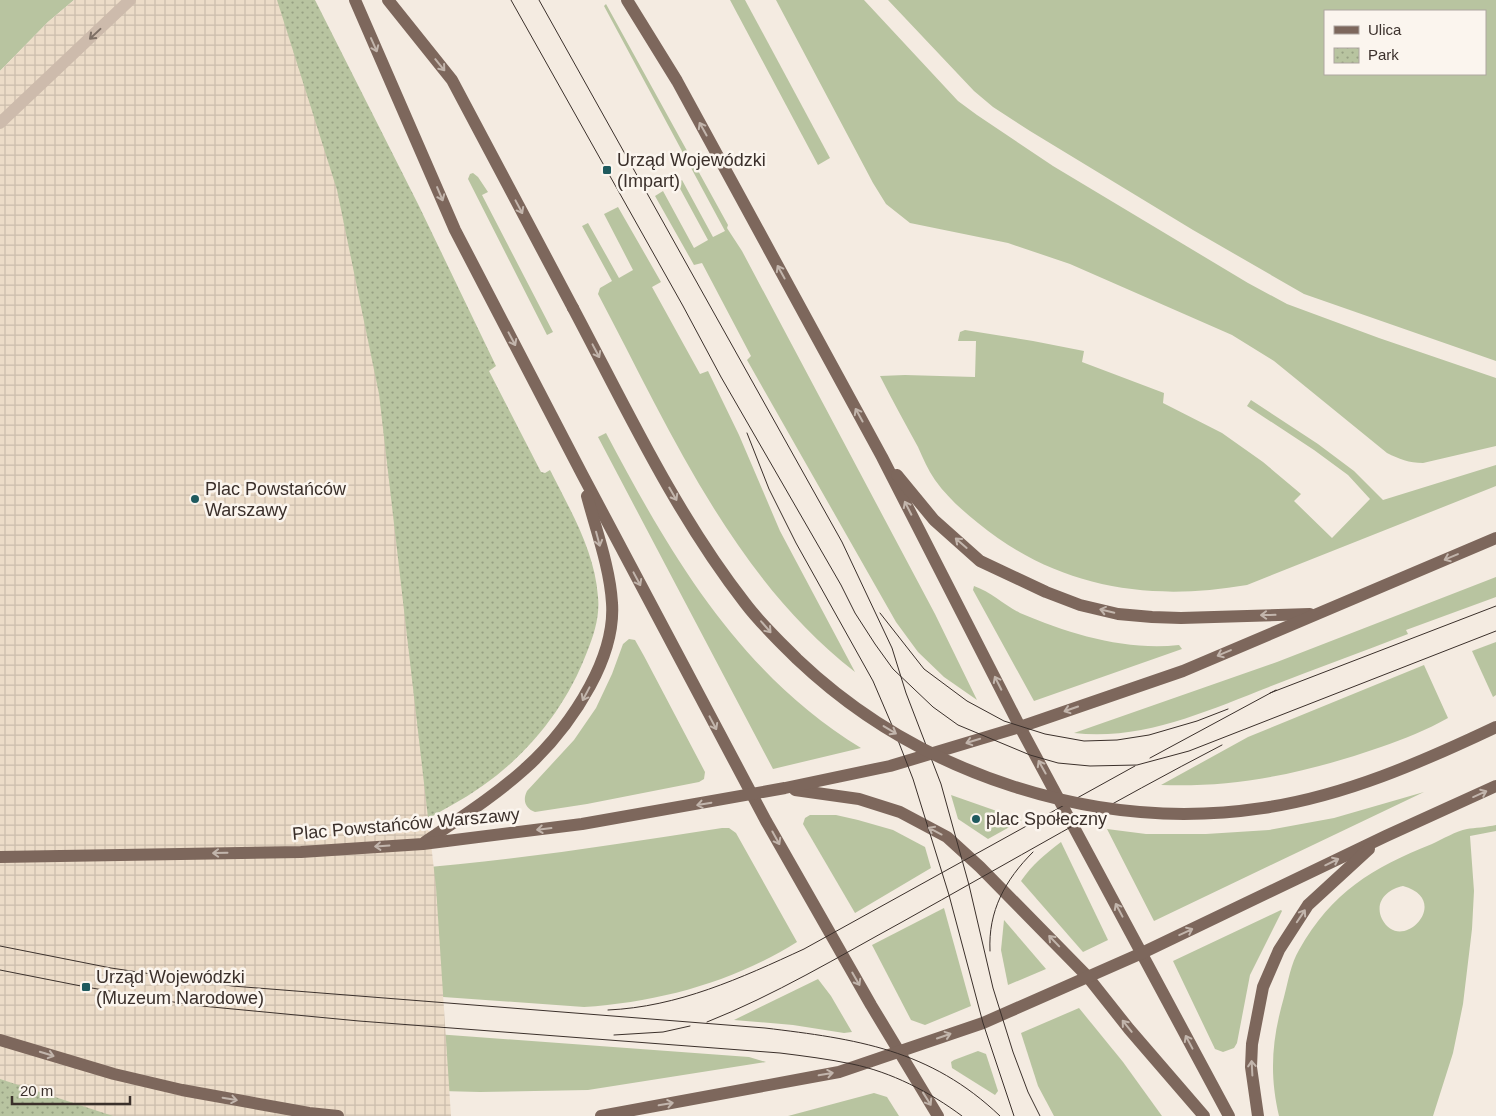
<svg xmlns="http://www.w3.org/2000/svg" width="1496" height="1116" font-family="Helvetica,sans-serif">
  <defs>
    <pattern id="park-dots" width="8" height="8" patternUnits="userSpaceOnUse" patternTransform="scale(1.25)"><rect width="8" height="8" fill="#b8c4a0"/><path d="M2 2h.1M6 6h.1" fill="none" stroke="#97a083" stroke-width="1.8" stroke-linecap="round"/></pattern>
    <pattern id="plaza-grid" width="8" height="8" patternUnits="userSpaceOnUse" patternTransform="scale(1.25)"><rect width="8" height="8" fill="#ecdcc8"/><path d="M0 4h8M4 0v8" fill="none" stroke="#cbbdac"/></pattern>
  </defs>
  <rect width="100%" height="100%" fill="#f4ebe1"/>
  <g fill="#b8c4a0" fill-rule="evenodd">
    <path d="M 0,0 L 74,0 L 48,22 L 0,71 Z"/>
    <path d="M 730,0 L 745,0 L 830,158 L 818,165 Z"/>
    <path d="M 776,0 L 864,0 L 958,101 L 977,115 L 1053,166 L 1248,283 L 1287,304 L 1379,338 L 1496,378 L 1496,446 L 1423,463 C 1409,463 1399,459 1387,453 L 1274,361 L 1232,335 L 1070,264 L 1008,243 L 910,223 L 886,204 L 873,183 Z"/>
    <path d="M 888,0 L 1496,0 L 1496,361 L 1304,294 L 1193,230 L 1030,131 L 993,107 L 974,91 ZM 1325,11 L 1485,11 L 1485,74 L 1325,74 Z"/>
    <path d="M 606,4 L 728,225 L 727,228 L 742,251 L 935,614 L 977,700 L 944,677 L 918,652 L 896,622 L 747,360 L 751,356 L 702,263 L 694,265 L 655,196 L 663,191 L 694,248 L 708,240 L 677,183 L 682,180 L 713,237 L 725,231 L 604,6 Z"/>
    <path d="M 473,173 L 478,177 L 488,192 L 482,195 L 553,332 L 547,335 L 468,179 L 470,174 Z"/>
    <path d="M 618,207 L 661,282 L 652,287 L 700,374 L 708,371 L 739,435 L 780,531 L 855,672 C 732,576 669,428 598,294 L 600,288 L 612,281 L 582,226 L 588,223 L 619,278 L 633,270 L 604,214 Z"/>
    <path d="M 965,330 L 1033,341 L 1084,351 L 1082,362 L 1164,393 L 1163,403 L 1222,433 L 1263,462 L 1301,494 L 1294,501 L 1332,538 L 1370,499 L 1348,475 L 1314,450 L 1247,406 L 1251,400 L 1318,444 L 1354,471 L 1383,500 L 1496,465 L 1496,486 L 1247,585 C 1148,602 1057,588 978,523 C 963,511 947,497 935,480 C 928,470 923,458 918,447 C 905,423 892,400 880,376 L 905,375 L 975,377 L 976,341 L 958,341 L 960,332 Z"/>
    <path d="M 606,433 C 671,556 739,673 861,748 L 773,769 L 598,437 Z"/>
    <path d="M 1496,577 L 1496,597 L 1406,630 L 1408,634 C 1362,652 1315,669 1269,687 C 1207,711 1142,741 1074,733 L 1277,662 Z"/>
    <path d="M 974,586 C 991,592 1004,605 1020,613 C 1069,634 1126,651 1179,645 L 1182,649 L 1034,701 L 973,590 Z"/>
    <path d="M 629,639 L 635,640 L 644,656 L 705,772 L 704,779 L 699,782 L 587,804 L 535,812 C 526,809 522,801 527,791 L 574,740 L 596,708 L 612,674 L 623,644 Z"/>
    <path d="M 1496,642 L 1496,695 L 1493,697 L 1472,651 Z"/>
    <path d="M 1424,665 L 1448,718 C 1427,730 1404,739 1381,747 C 1310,772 1237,788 1161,785 L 1248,737 Z"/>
    <path d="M 1424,792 L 1154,921 L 1107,829 L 1146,834 L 1206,834 L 1269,830 L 1334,818 Z"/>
    <path d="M 951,795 L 1022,820 L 988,839 L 958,819 Z"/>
    <path d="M 810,815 L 836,815 L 858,820 L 893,830 L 925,847 L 931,868 L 855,913 L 803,824 L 805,818 Z"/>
    <path d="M 1496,825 L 1496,831 L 1470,836 L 1474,891 L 1472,929 L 1463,1004 L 1453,1053 L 1433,1116 L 1279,1116 C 1269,1073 1272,1039 1284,997 C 1288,982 1291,963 1299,950 C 1332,892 1372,868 1432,844 C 1443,839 1456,831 1467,829 C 1474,828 1487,827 1496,825 ZM 1403,886 C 1454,900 1401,956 1382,919 C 1374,902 1387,889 1403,886 Z"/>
    <path d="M 722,828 L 729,828 L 736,833 L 797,942 C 733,982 659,1002 584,1007 L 387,993 L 0,889 L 406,869 C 512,861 617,844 722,828 Z"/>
    <path d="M 1061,842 L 1108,940 L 1083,952 L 1021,881 C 1032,865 1045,854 1061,842 Z"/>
    <path d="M 944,908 L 971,1006 L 925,1025 L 911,1020 L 872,945 Z"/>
    <path d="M 1281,910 L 1282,911 L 1250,975 L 1237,1043 L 1234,1048 L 1223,1052 L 1215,1049 L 1173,961 Z"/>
    <path d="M 1004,920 L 1046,969 L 1008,985 L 1001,950 Z"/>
    <path d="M 818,979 L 831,996 L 852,1032 L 844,1033 L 793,1025 L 734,1020 Z"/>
    <path d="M 0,1006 L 274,1022 L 749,1057 L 766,1062 L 588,1090 L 480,1092 L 364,1089 Z"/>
    <path d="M 1079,1008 L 1123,1062 L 1162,1116 L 1054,1116 L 1038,1086 L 1021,1033 Z"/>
    <path d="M 978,1051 L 986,1054 L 998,1091 L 995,1095 L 952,1068 L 951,1062 L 954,1060 Z"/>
    <path d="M 874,1093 L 887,1097 L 899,1116 L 788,1116 Z"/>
  </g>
  <g fill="url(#park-dots)">
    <path d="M 202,0 L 315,0 L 418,204 L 496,366 L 489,371 L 541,472 L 545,473 L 550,470 C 570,510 595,551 598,597 C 600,616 594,635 587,652 C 562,718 514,771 452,805 C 444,809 437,814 429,818 C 417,822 403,823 392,826 L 0,342 Z"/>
    <path d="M 0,1066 L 178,1116 L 0,1116 Z"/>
  </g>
  <path fill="url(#plaza-grid)" d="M 74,0 L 277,0 L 337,190 L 379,394 L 436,887 L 451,1116 L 113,1116 L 0,1079 L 0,71 L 48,22 Z"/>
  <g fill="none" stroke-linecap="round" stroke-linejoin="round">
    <path stroke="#cdbbac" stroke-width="12" d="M 0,123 L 130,0"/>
    <g stroke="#7d675c" stroke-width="12">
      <path d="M 355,0 L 455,230 L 582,474 L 766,821 L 871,1005 L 938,1116"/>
      <path d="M 388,0 L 452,80 L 573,308"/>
      <path d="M 627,0 L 677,81 L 882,457 L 1020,727 L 1229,1116"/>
      <path d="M 897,475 L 934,520 L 980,561 L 1046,592 L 1080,605 L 1118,614 L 1152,617 L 1181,618 L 1310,614"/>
      <path d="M 795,790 L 859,799 L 900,812 L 947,837 L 980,867 L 1087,976 L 1129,1029 L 1204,1116"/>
      <path d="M 425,842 C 494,795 549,762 590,686 C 604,660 614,632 612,603 C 610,568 596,530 587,496"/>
      <path d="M 0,857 L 301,852 L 423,844 L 582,824 L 785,788 L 890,766 L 1020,727 L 1183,671 L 1496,538"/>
      <path d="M 0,1040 L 114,1074 L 182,1090 L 309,1113 L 338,1116"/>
      <path d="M 601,1116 L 839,1072 L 983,1023 L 1142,953 L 1386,836 L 1496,786"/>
      <path d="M 1258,1116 L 1251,1067 L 1252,1044 L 1263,987 L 1279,950 L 1308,905 L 1369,849"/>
    </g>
    <g stroke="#3b302b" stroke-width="1">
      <path d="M 511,0 L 683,306 L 721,377 L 841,585 L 855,613 L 875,644 L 893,669 L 933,707 L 958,725 L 1030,755 L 1058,763 L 1090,766 L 1137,765 L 1189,751 L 1496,631"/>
      <path d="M 539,0 L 842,542 L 892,648 L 906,693 L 941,784 L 969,885 L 993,988 L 1013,1052 L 1028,1092 L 1040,1116"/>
      <path d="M 747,433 L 769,489 L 796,543 L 873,681 L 894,730 L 913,779 L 949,895 L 983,1023 L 1014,1116"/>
      <path d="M 880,613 L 924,669 L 967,701 L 1004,721 L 1045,734 L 1084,741 L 1117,740 L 1149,735 L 1197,721 L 1228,709"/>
      <path d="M 1270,693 L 1496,606"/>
      <path d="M 1150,758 L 1276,690"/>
      <path d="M 0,946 L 111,968 L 232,986 L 765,1028 C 856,1039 930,1049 1000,1116"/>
      <path d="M 990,951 C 988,911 1005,880 1033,852"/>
      <path d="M 0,970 L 86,987 L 191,1005 L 359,1021 L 780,1053 C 804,1056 828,1059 852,1064 C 891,1072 930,1092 962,1116"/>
      <path d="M 608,1010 C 678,1007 741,978 804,949 L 1135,766"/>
      <path d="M 707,1022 C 775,995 838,957 902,922 C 1008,863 1114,801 1222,745"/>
      <path d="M 614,1035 L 663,1032 L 690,1026"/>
    </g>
    <path stroke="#7d675c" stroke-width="12" d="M 573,308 C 626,408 675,513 745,603 C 760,623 779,641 797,659 C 919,775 1096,833 1263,808 C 1345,796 1422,762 1496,727"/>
  </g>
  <defs><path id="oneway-shaft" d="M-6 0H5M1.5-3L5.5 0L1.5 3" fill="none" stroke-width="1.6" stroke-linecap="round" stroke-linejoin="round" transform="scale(1.25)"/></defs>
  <use stroke="#7d6f65" href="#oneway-shaft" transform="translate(95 34) rotate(137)"/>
  <g stroke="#c2b5ac">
    <use href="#oneway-shaft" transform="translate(374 45) rotate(66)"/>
    <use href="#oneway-shaft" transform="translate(440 65) rotate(51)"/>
    <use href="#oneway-shaft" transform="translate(703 129) rotate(-119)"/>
    <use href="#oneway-shaft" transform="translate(440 194) rotate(67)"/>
    <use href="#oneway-shaft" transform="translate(519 207) rotate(62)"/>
    <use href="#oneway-shaft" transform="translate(781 272) rotate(-119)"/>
    <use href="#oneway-shaft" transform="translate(512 339) rotate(62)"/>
    <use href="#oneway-shaft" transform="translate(596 351) rotate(62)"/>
    <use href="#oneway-shaft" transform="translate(859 415) rotate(-119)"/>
    <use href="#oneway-shaft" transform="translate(673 494) rotate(60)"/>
    <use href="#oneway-shaft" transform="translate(908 508) rotate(-117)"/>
    <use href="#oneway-shaft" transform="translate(598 539) rotate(75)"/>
    <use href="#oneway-shaft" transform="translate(961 543) rotate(-139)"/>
    <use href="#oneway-shaft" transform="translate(1451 557) rotate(157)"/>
    <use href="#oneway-shaft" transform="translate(637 579) rotate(62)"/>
    <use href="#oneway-shaft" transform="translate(1107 611) rotate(-167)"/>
    <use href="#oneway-shaft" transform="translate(1268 615) rotate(179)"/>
    <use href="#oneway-shaft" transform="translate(766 627) rotate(49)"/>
    <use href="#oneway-shaft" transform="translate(1224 653) rotate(157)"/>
    <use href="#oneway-shaft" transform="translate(998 683) rotate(-117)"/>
    <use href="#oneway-shaft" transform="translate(586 694) rotate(118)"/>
    <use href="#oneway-shaft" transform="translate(1071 709) rotate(161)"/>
    <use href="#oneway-shaft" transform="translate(713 723) rotate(62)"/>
    <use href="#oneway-shaft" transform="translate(890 730) rotate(31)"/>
    <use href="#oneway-shaft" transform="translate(973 741) rotate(163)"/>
    <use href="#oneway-shaft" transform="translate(1042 767) rotate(-119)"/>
    <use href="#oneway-shaft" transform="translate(1480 794) rotate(-24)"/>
    <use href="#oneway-shaft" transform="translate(704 804) rotate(170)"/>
    <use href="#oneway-shaft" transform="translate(544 829) rotate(173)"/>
    <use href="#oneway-shaft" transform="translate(935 831) rotate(-152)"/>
    <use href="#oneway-shaft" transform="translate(776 838) rotate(61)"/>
    <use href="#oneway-shaft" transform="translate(382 846) rotate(176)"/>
    <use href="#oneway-shaft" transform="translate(220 853) rotate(179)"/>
    <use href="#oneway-shaft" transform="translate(1332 862) rotate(-26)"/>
    <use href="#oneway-shaft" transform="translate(1119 910) rotate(-118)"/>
    <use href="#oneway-shaft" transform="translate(1301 916) rotate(-56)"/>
    <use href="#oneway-shaft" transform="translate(1186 932) rotate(-25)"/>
    <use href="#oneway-shaft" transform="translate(1054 941) rotate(-134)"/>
    <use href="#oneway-shaft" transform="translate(856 979) rotate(60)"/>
    <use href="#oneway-shaft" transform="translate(1127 1026) rotate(-129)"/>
    <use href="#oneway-shaft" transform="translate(944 1036) rotate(-19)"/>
    <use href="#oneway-shaft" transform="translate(1189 1042) rotate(-118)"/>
    <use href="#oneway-shaft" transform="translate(47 1054) rotate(17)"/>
    <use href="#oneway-shaft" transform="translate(1252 1068) rotate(-93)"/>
    <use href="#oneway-shaft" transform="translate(826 1074) rotate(-10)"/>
    <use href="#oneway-shaft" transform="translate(230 1099) rotate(10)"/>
    <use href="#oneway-shaft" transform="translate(927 1099) rotate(58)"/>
    <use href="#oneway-shaft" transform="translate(666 1104) rotate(-10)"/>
  </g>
  <g fill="#1f5a5e" stroke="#fbf5ee" stroke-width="2">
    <rect x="602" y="165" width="10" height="10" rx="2.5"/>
    <circle cx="195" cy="499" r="5"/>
    <circle cx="976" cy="819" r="5"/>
    <rect x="81" y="982" width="10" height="10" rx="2.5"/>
  </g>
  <g text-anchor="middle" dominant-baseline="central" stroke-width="5" stroke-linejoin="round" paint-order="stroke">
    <g font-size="18" fill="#3b302b" stroke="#fbf5ee" text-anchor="start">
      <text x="617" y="160">Urząd Wojewódzki<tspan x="617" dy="21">(Impart)</tspan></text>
      <text x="205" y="489">Plac Powstańców<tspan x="205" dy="21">Warszawy</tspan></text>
      <text x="986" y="819">plac Społeczny</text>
      <text x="96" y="977">Urząd Wojewódzki<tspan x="96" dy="21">(Muzeum Narodowe)</tspan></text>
    </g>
    <g font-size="18" fill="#3b302b" stroke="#fbf5ee">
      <text transform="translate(406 824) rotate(-5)">Plac Powstańców Warszawy</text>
    </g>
  </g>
  <rect x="1324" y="10" width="162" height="65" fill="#fbf5ee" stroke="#aea6a0"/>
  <rect x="1334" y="26" width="25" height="8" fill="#7d675c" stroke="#aea6a0"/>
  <text x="1368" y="35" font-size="15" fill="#3b302b">Ulica</text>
  <rect x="1334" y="48" width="25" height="15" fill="url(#park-dots)" stroke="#aea6a0"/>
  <text x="1368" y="60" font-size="15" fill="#3b302b">Park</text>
  <path d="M12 1096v8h118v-8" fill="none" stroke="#3b302b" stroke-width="2.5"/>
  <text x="20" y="1096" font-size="15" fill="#3b302b" stroke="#fbf5ee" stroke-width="4" paint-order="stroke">20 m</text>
</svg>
